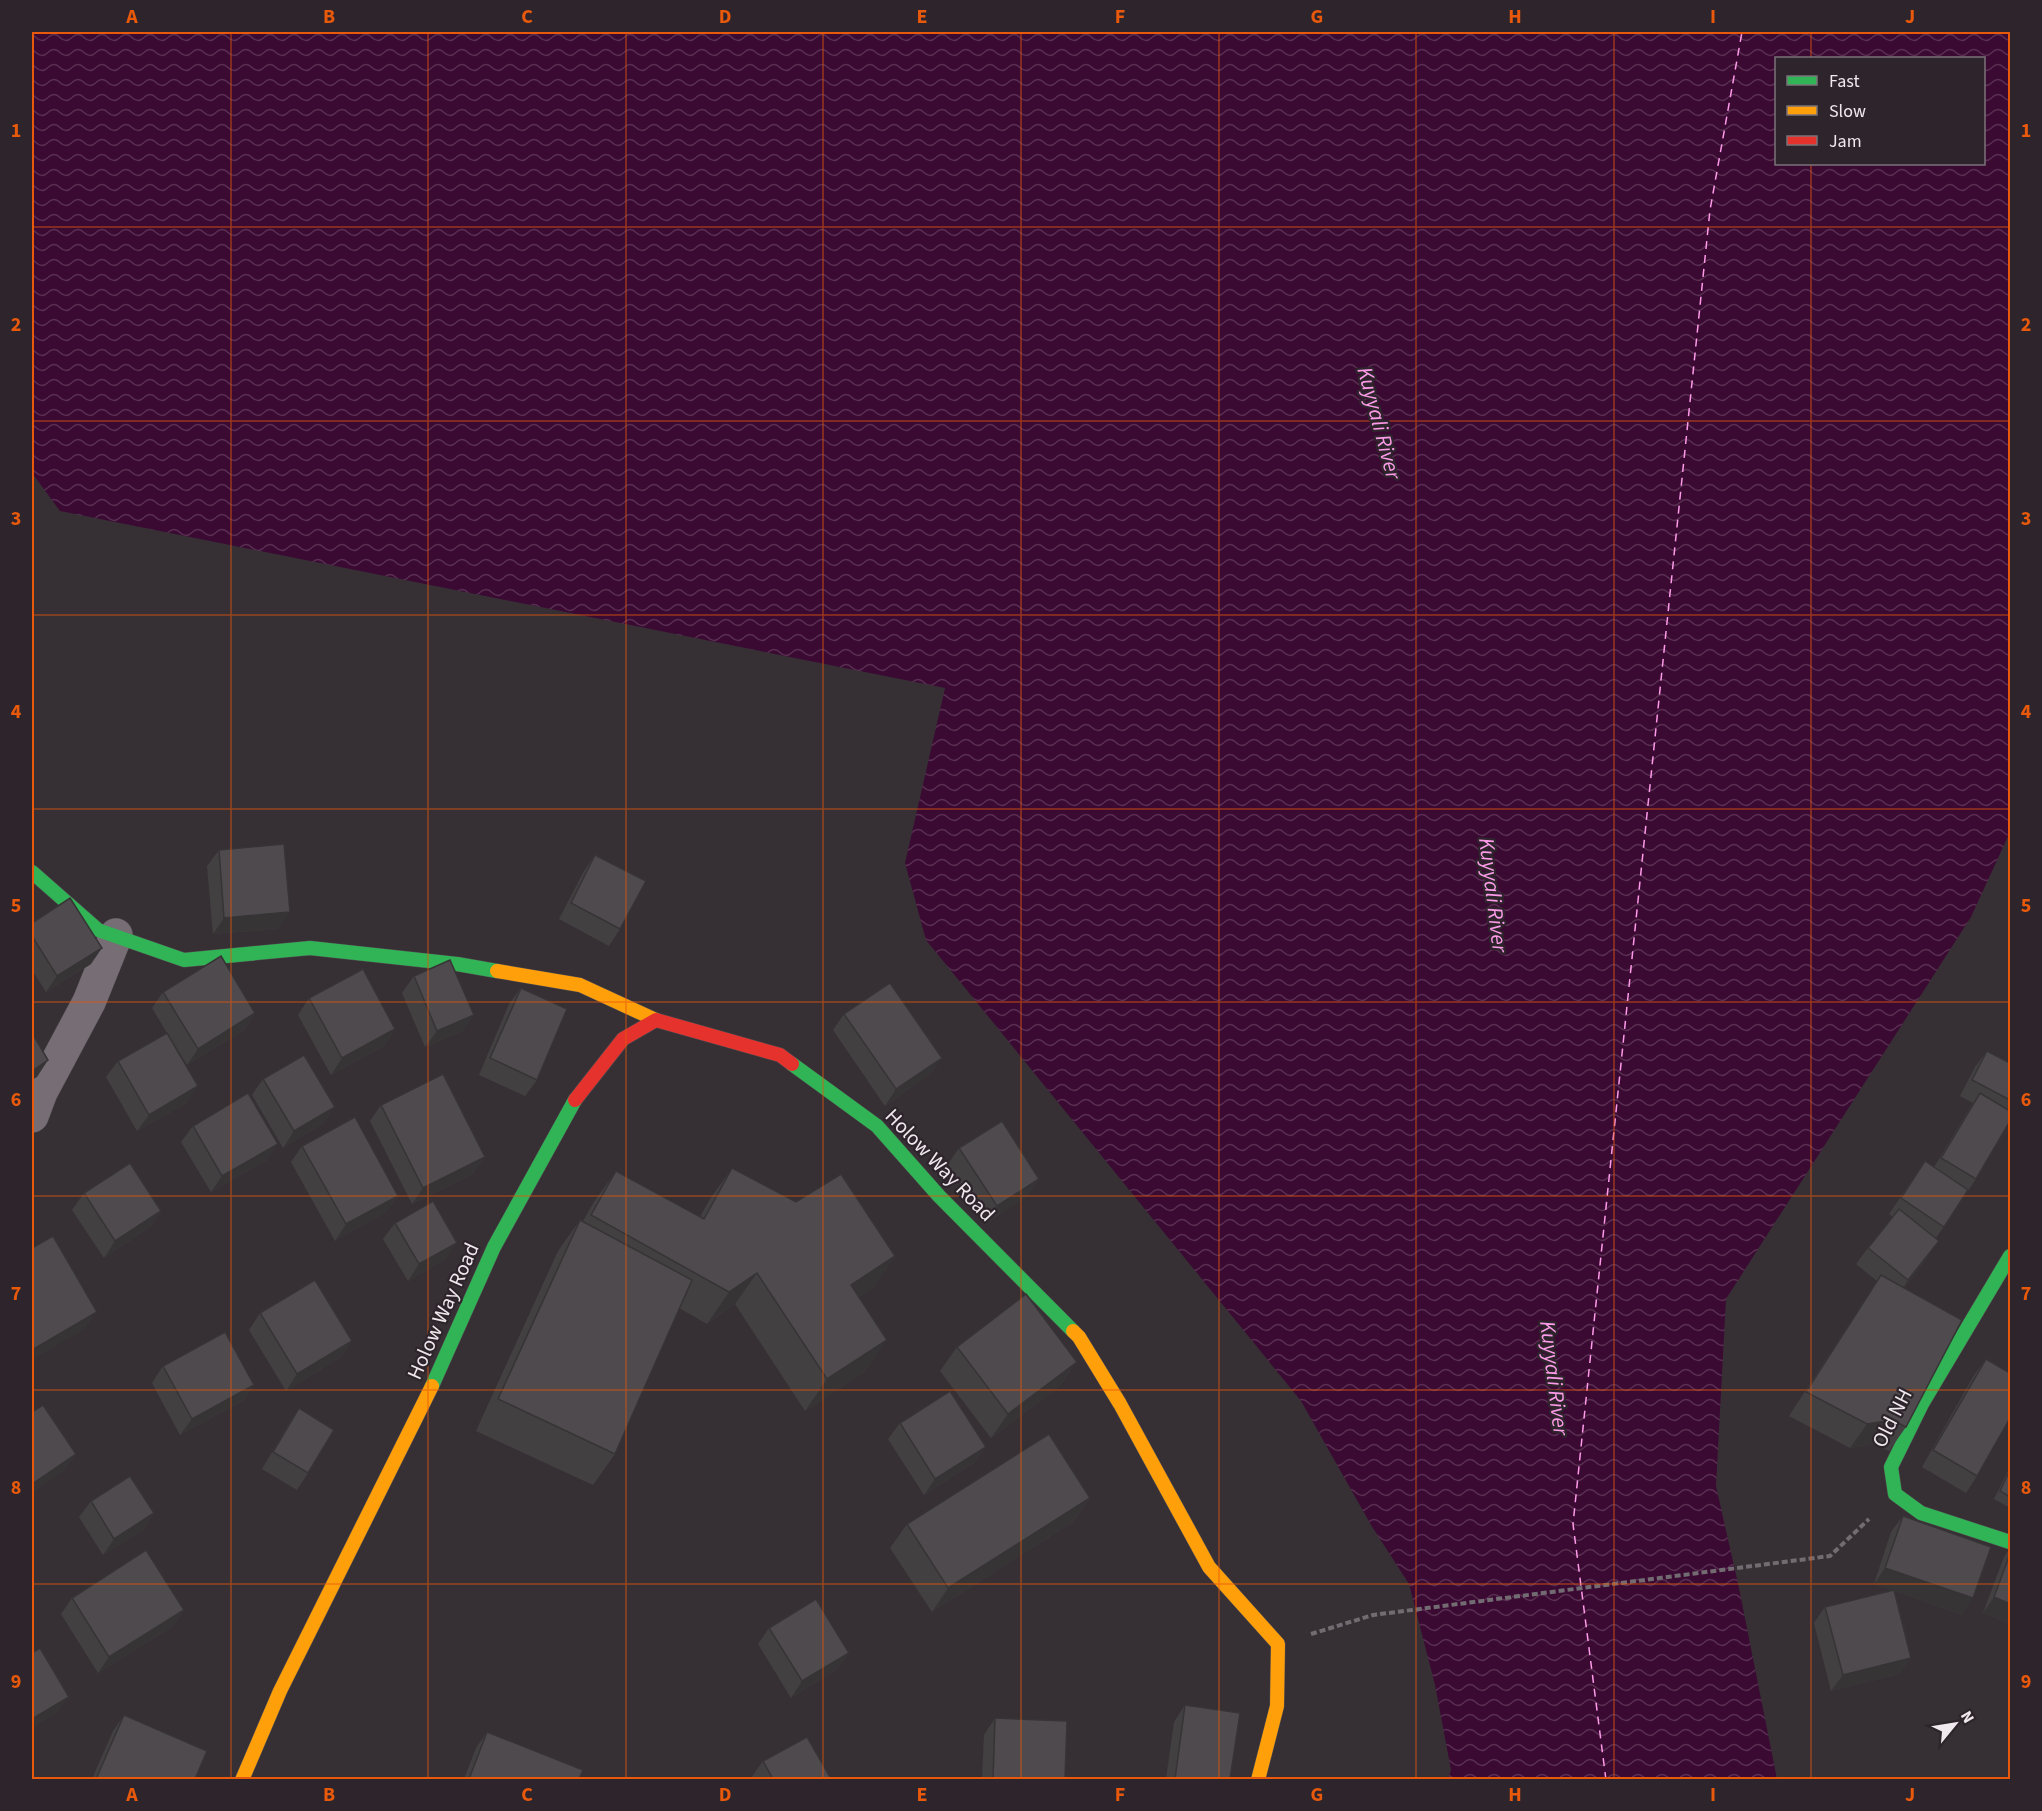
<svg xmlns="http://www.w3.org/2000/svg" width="2042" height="1811" font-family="'Source Sans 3',sans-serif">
  <defs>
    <pattern id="water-waves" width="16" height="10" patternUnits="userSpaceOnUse" patternTransform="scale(1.5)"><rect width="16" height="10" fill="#3b0a33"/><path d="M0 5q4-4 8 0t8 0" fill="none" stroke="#582e51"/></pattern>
  </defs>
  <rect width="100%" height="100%" fill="#363035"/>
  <path fill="url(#water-waves)" fill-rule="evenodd" d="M 32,32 L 2010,32 L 2010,832 L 1971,917 L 1726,1299 L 1716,1486 L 1739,1588 L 1777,1779 L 1448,1779 L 1451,1770 L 1435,1685 L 1409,1584 L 1371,1525 L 1301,1401 L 926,940 L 905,863 L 945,688 L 60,511 L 32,473 ZM 1776,58 L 1984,58 L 1984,164 L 1776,164 Z"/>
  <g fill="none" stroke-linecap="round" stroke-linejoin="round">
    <path stroke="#fe9be9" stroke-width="1.5" stroke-dasharray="8 6" stroke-linecap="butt" d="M 1606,1780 L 1573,1524 L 1710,210 L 1742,32"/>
    <defs>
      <path id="street" d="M 32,1116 L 41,1092 L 89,1002 L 116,935"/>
      <g id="fast">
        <path d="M 32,872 L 98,930 L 184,960 L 310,948 L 457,964 L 497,971"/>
        <path d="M 792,1064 L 877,1126 L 939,1196 L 1073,1331"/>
        <path d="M 2010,1256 L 1922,1404 L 1891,1467 L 1895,1494 L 1921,1513 L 2010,1542"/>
        <path d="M 432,1386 L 494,1247 L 575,1100"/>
      </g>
      <g id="slow">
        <path d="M 497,971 L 580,985 L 656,1020"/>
        <path d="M 1073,1331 L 1079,1337 L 1120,1404 L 1209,1567 L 1278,1644 L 1277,1706 L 1258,1780"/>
        <path d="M 242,1780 L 280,1691 L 432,1386"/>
      </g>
      <path id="jam" d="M 575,1100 L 623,1039 L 656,1020 L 780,1055 L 792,1064"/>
    </defs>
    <use href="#street" stroke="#534e52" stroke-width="34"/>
    <use href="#fast" stroke="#534e52" stroke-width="15"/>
    <use href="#slow" stroke="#534e52" stroke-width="15"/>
    <use href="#jam" stroke="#534e52" stroke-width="15"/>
    <path stroke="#726b71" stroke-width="4" stroke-dasharray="6 3" stroke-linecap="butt" d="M 1311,1634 L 1373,1615 L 1830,1556 L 1869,1519"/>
    <use href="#street" stroke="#776d75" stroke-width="33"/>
    <use href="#fast" stroke="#30b455" stroke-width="14"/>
    <use href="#slow" stroke="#ff9f0a" stroke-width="14"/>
    <use href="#jam" stroke="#e5322d" stroke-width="14"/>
  </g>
  <g fill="#434042">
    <path d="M 219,850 L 279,929 L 213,934 L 207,866 Z"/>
    <path d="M 595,855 L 620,929 L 609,946 L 559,919 L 584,871 Z"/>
    <path d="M 32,923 L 91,964 L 46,992 L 32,970 Z"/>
    <path d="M 414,976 L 463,1031 L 425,1047 L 402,993 Z"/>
    <path d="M 521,988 L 537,1080 L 525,1096 L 479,1075 L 509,1004 Z"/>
    <path d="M 163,992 L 255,1013 L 244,1030 L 187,1065 L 174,1044 L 187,1103 L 137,1131 L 106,1077 L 118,1061 L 167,1033 L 152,1008 Z"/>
    <path d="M 309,998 L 395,1029 L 384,1046 L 331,1075 L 298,1015 Z"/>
    <path d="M 844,1014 L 942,1058 L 930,1074 L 885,1106 L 833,1030 Z"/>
    <path d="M 1987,1051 L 2010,1063 L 2010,1121 L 1976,1179 L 1936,1238 L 1928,1257 L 1904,1288 L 1906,1427 L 1889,1451 L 1875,1444 L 1850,1448 L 1789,1416 L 1877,1281 L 1856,1264 L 1868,1248 L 1893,1217 L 1889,1214 L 1925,1161 L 1934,1167 L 1973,1103 L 1960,1096 L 1975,1067 Z"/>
    <path d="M 263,1079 L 324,1123 L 283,1148 L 252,1095 Z"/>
    <path d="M 381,1105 L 474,1173 L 412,1204 L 370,1121 Z"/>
    <path d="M 193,1126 L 267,1160 L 211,1192 L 181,1142 Z"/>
    <path d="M 302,1146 L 398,1196 L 386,1212 L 335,1241 L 291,1162 Z"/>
    <path d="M 959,1148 L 1039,1179 L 1027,1196 L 986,1223 L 948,1164 Z"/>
    <path d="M 732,1168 L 895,1256 L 873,1288 L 859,1297 L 865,1371 L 805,1411 L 735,1304 L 707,1324 L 679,1308 L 615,1454 L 593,1485 L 476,1431 L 558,1251 L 580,1220 L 583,1221 L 594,1202 L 616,1171 L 700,1217 L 710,1199 Z"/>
    <path d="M 84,1193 L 161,1211 L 150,1227 L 104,1258 L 72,1210 Z"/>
    <path d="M 395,1223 L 446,1259 L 408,1281 L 383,1239 Z"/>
    <path d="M 260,1313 L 352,1341 L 341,1357 L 286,1391 L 249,1330 Z"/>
    <path d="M 957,1347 L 1077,1362 L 1060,1386 L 991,1438 L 940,1371 Z"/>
    <path d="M 1986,1359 L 1977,1476 L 1966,1493 L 1922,1467 L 1974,1375 Z"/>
    <path d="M 163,1366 L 254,1385 L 243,1401 L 180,1435 L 152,1383 Z"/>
    <path d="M 299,1408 L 308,1473 L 297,1490 L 262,1469 L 288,1425 Z"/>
    <path d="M 900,1423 L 986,1447 L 974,1463 L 924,1495 L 888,1439 Z"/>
    <path d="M 2010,1467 L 2010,1508 L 1994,1499 Z"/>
    <path d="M 1090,1498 L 1073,1522 L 932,1612 L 890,1548 L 907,1524 Z"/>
    <path d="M 91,1501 L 154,1513 L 143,1530 L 103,1555 L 79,1517 Z"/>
    <path d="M 1903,1516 L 1962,1615 L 1894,1591 L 1900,1674 L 1831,1691 L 1814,1623 L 1825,1607 L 1892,1590 L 1874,1584 L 1891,1532 Z"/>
    <path d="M 2010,1548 L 2010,1624 L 1983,1613 L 2004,1557 Z"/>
    <path d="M 72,1598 L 184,1610 L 172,1627 L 98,1673 L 61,1614 Z"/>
    <path d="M 769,1628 L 849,1653 L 837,1669 L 791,1698 L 758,1644 Z"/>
    <path d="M 1185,1705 L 1230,1779 L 1166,1779 L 1174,1722 Z"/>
    <path d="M 124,1715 L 195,1779 L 92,1779 L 113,1731 Z"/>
    <path d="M 995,1718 L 1065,1779 L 982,1779 L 984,1735 Z"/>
    <path d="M 487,1732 L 579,1779 L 464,1779 L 476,1748 Z"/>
    <path d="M 763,1761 L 831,1779 L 752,1779 L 751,1778 Z"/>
  </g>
  <g fill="#373436">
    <path d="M 290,912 L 279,929 L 213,934 L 224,918 Z"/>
    <path d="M 102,948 L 91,964 L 46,992 L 57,976 Z"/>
    <path d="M 255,1013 L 244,1030 L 187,1065 L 198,1049 Z"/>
    <path d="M 474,1015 L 463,1031 L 425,1047 L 437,1031 Z"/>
    <path d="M 395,1029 L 384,1046 L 331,1075 L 342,1058 Z"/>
    <path d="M 942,1058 L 930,1074 L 885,1106 L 896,1089 Z"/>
    <path d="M 48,1060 L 37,1077 L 32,1080 L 32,1071 Z"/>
    <path d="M 198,1086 L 187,1103 L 137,1131 L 149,1115 Z"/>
    <path d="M 335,1107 L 324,1123 L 283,1148 L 294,1131 Z"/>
    <path d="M 278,1144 L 267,1160 L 211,1192 L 222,1176 Z"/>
    <path d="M 485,1157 L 474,1173 L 412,1204 L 423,1188 Z"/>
    <path d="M 1039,1179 L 1027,1196 L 986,1223 L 997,1206 Z"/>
    <path d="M 398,1196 L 386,1212 L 335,1241 L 346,1224 Z"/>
    <path d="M 161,1211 L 150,1227 L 104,1258 L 115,1241 Z"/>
    <path d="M 1939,1241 L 1928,1257 L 1897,1297 L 1908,1280 Z"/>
    <path d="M 457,1243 L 446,1259 L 408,1281 L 419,1264 Z"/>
    <path d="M 895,1256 L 873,1288 L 829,1316 L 851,1285 Z"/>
    <path d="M 757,1273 L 735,1304 L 707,1324 L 729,1292 Z"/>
    <path d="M 97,1312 L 85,1329 L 32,1360 L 32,1350 Z"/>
    <path d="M 887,1340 L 865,1371 L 805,1411 L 827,1379 Z"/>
    <path d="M 352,1341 L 341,1357 L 286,1391 L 297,1374 Z"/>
    <path d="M 1077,1362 L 1060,1386 L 991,1438 L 1008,1414 Z"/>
    <path d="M 254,1385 L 243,1401 L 180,1435 L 192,1419 Z"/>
    <path d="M 1892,1420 L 1875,1444 L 1850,1448 L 1867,1424 Z"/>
    <path d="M 986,1447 L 974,1463 L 924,1495 L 935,1479 Z"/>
    <path d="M 76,1454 L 65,1470 L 32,1493 L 32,1484 Z"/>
    <path d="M 1090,1498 L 1073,1522 L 932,1612 L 948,1588 Z"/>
    <path d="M 154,1513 L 143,1530 L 103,1555 L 114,1539 Z"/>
    <path d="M 1885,1568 L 1973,1598 L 1962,1615 L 1874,1584 Z"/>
    <path d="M 1994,1597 L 2010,1604 L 2010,1624 L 1983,1613 Z"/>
    <path d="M 184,1610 L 172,1627 L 98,1673 L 109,1657 Z"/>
    <path d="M 849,1653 L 837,1669 L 791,1698 L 802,1681 Z"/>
    <path d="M 1911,1658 L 1900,1674 L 1831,1691 L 1843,1675 Z"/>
    <path d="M 69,1697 L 57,1713 L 32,1728 L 32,1719 Z"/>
  </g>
  <g fill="#4e4a4d" stroke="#373436" stroke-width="1.5">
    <path d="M 284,844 L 290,912 L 224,918 L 219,850 Z"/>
    <path d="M 595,855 L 646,881 L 620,929 L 571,903 Z"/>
    <path d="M 70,898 L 102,948 L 57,976 L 32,936 L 32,923 Z"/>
    <path d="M 221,956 L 255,1013 L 198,1049 L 163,992 Z"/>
    <path d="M 450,960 L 474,1015 L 437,1031 L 414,976 Z"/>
    <path d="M 363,969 L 395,1029 L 342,1058 L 309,998 Z"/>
    <path d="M 890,983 L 942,1058 L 896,1089 L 844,1014 Z"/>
    <path d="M 521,988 L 567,1009 L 537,1080 L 490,1058 Z"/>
    <path d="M 32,1033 L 48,1060 L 32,1071 Z"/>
    <path d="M 167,1033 L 198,1086 L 149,1115 L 118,1061 Z"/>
    <path d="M 1987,1051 L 2010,1063 L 2010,1100 L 1972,1080 Z"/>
    <path d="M 304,1055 L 335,1107 L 294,1131 L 263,1079 Z"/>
    <path d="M 443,1074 L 485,1157 L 423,1188 L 381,1105 Z"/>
    <path d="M 248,1093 L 278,1144 L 222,1176 L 193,1126 Z"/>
    <path d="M 1980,1093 L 2010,1111 L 2010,1121 L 1976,1179 L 1941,1158 Z"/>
    <path d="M 355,1117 L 398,1196 L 346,1224 L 302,1146 Z"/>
    <path d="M 1002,1121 L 1039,1179 L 997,1206 L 959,1148 Z"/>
    <path d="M 1925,1161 L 1968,1190 L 1944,1227 L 1901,1198 Z"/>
    <path d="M 130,1163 L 161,1211 L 115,1241 L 84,1193 Z"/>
    <path d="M 732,1168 L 796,1202 L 841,1174 L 895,1256 L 851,1285 L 887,1340 L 827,1379 L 757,1273 L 729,1292 L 591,1215 L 616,1171 L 704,1219 Z"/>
    <path d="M 433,1201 L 457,1243 L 419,1264 L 395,1223 Z"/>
    <path d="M 1899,1209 L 1939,1241 L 1908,1280 L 1868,1248 Z"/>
    <path d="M 580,1220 L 692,1280 L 615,1454 L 498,1399 Z"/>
    <path d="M 53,1236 L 97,1312 L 32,1350 L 32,1248 Z"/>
    <path d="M 1881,1275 L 1962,1320 L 1906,1427 L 1892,1420 L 1867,1424 L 1806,1392 Z"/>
    <path d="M 315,1280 L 352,1341 L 297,1374 L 260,1313 Z"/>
    <path d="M 1026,1294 L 1077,1362 L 1008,1414 L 957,1347 Z"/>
    <path d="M 225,1332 L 254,1385 L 192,1419 L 163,1366 Z"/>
    <path d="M 1986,1359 L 2010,1373 L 2010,1418 L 1977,1476 L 1933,1450 Z"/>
    <path d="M 950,1391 L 986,1447 L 935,1479 L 900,1423 Z"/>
    <path d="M 43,1405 L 76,1454 L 32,1484 L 32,1412 Z"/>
    <path d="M 299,1408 L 334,1430 L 308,1473 L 273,1452 Z"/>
    <path d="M 1049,1434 L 1090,1498 L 948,1588 L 907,1524 Z"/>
    <path d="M 2010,1470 L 2010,1497 L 2000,1491 Z"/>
    <path d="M 130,1476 L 154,1513 L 114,1539 L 91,1501 Z"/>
    <path d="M 1903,1516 L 1991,1547 L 1973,1598 L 1885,1568 Z"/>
    <path d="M 146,1550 L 184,1610 L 109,1657 L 72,1598 Z"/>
    <path d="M 2010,1554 L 2010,1604 L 1994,1597 Z"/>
    <path d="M 1894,1590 L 1911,1658 L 1843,1675 L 1825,1607 Z"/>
    <path d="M 816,1599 L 849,1653 L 802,1681 L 769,1628 Z"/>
    <path d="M 40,1648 L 69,1697 L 32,1719 L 32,1653 Z"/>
    <path d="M 1185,1705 L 1240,1713 L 1230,1779 L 1175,1779 Z"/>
    <path d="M 124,1715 L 207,1751 L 195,1779 L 96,1779 Z"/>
    <path d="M 995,1718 L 1067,1721 L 1065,1779 L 993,1779 Z"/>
    <path d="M 487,1732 L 583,1770 L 579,1779 L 469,1779 Z"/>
    <path d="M 807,1737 L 831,1779 L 773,1779 L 763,1761 Z"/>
  </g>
  <path fill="none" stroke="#e8590c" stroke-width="1.5" stroke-opacity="0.55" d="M 231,32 L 231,1780M 428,32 L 428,1780M 626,32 L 626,1780M 823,32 L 823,1780M 1021,32 L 1021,1780M 1219,32 L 1219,1780M 1416,32 L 1416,1780M 1614,32 L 1614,1780M 1811,32 L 1811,58M 1811,164 L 1811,1780M 32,227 L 2010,227M 32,421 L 2010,421M 32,615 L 2010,615M 32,809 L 2010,809M 32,1002 L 2010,1002M 32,1196 L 2010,1196M 32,1390 L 2010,1390M 32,1584 L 2010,1584"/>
  <g text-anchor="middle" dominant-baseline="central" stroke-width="4.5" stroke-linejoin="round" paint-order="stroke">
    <g font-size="21" fill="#efe9ed" stroke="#2e252c">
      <text transform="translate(940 1165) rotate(46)">Holow Way Road</text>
      <text transform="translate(443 1311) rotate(-66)">Holow Way Road</text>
      <text transform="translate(1892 1418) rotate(-63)">Old NH</text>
    </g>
    <g font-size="22" font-style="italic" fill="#fe9be9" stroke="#2e252c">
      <text transform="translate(1379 423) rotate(75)">Kuyyali River</text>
      <text transform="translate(1493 895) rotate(83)">Kuyyali River</text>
      <text transform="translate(1554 1378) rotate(83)">Kuyyali River</text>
    </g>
  </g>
  <rect width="2042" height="1811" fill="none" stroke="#2e252c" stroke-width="66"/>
  <rect x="1775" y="57" width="210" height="108" fill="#2e252c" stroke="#7b7379" stroke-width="1.5"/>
  <rect x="1787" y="76" width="30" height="9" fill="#30b455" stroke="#7b7379" stroke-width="1.5"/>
  <text x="1829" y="87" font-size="18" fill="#efe9ed">Fast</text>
  <rect x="1787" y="106" width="30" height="9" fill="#ff9f0a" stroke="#7b7379" stroke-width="1.5"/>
  <text x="1829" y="117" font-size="18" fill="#efe9ed">Slow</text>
  <rect x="1787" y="136" width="30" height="9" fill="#e5322d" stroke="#7b7379" stroke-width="1.5"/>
  <text x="1829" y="147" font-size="18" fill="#efe9ed">Jam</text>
  <g transform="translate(1955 1724) rotate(60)" stroke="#2e252c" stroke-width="4.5" paint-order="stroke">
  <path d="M0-4.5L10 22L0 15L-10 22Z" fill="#efe9ed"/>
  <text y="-9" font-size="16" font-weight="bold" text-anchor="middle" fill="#efe9ed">N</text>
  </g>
  <rect x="33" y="33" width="1976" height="1745" fill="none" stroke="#e8590c" stroke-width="2"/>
  <g font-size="20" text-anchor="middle" font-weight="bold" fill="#e8590c">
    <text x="132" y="23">A</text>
    <text x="329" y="23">B</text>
    <text x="527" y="23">C</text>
    <text x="725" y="23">D</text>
    <text x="922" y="23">E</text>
    <text x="1120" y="23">F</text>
    <text x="1317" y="23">G</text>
    <text x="1515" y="23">H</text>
    <text x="1713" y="23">I</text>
    <text x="1910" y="23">J</text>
    <text x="16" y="137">1</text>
    <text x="2026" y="137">1</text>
    <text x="16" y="331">2</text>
    <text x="2026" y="331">2</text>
    <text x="16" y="525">3</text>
    <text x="2026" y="525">3</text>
    <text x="16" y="718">4</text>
    <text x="2026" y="718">4</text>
    <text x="16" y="912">5</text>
    <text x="2026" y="912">5</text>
    <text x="16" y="1106">6</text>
    <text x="2026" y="1106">6</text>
    <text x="16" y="1300">7</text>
    <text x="2026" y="1300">7</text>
    <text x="16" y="1494">8</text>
    <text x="2026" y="1494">8</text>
    <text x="16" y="1688">9</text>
    <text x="2026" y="1688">9</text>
    <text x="132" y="1801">A</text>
    <text x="329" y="1801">B</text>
    <text x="527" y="1801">C</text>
    <text x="725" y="1801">D</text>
    <text x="922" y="1801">E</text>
    <text x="1120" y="1801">F</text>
    <text x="1317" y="1801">G</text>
    <text x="1515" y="1801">H</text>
    <text x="1713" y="1801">I</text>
    <text x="1910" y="1801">J</text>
  </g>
</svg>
